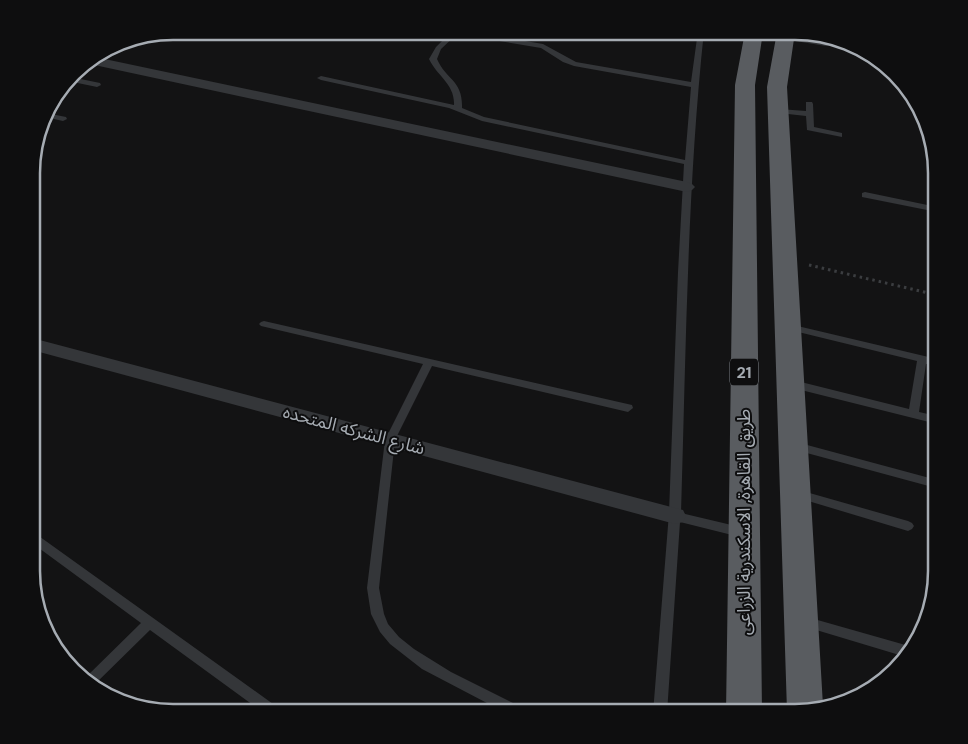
<svg xmlns="http://www.w3.org/2000/svg" width="968" height="744" font-family="'DM Sans','Noto Sans Arabic',sans-serif">
  <rect width="100%" height="100%" fill="#131314"/>
  <g fill="none" stroke-linecap="round" stroke-linejoin="round">
    <path stroke="#3b3d40" stroke-width="3" stroke-dasharray="2.5 4" stroke-linecap="butt" d="M 809,265 L 937,295"/>
    <g fill="#343639" fill-rule="evenodd">
      <path d="M 450,31 L 468,31 L 543,44 L 576,62 L 691,82 L 698,31 L 704,31 C 687,191 686,352 681,513 L 740,527 L 744,529 L 746,532 L 744,535 L 740,537 L 680,522 L 667,713 L 653,713 L 669,513 L 678,272 L 684,164 L 482,121 L 449,108 L 321,80 L 317,78 L 321,76 L 454,105 C 455,84 437,76 429,59 L 436,47 L 451,32 ZM 457,34 L 541,48 L 563,62 L 574,66 L 691,87 L 685,160 L 484,117 L 462,108 C 463,80 446,80 437,59 L 441,49 Z"/>
      <path d="M 785,36 L 826,42 L 830,37 L 836,39 L 832,44 L 826,46 L 783,39 L 783,37 Z"/>
      <path d="M 71,77 L 100,83 L 101,85 L 97,87 L 68,81 Z"/>
      <path d="M 806,102 L 812,102 L 813,104 L 814,127 L 842,133 L 842,137 L 807,130 L 806,116 L 779,113 L 775,111 L 779,109 L 806,111 Z"/>
      <path d="M 46,113 L 66,117 L 67,119 L 63,121 L 45,117 Z"/>
      <path d="M 865,192 L 937,207 L 937,212 L 862,197 L 862,193 Z"/>
      <path d="M 264,321 L 632,405 L 633,408 L 628,412 L 432,366 L 395,440 L 379,588 L 384,614 L 388,624 L 399,637 L 414,649 L 451,672 L 525,709 L 526,713 L 506,713 L 422,669 L 390,644 L 380,632 L 371,614 L 367,588 L 385,440 L 423,364 L 261,326 L 259,324 L 261,322 Z"/>
      <path d="M 789,324 L 937,359 L 937,366 L 926,364 L 919,412 L 937,416 L 937,424 L 789,387 L 788,384 L 793,380 L 909,409 L 917,361 L 786,329 L 784,327 Z"/>
      <path d="M 796,442 L 937,480 L 936,488 L 792,449 L 791,446 L 792,443 Z"/>
      <path d="M 799,490 L 908,521 L 912,523 L 914,526 L 912,529 L 908,531 L 795,497 L 793,494 L 795,491 Z"/>
      <path d="M 32,532 L 36,534 L 280,709 L 281,713 L 264,713 L 150,630 L 93,686 L 83,680 L 141,623 L 32,543 Z"/>
      <path d="M 807,617 L 909,646 L 912,648 L 906,657 L 803,626 L 801,622 L 803,618 Z"/>
    </g>
    <g fill="#343639" fill-rule="evenodd">
      <path d="M 95,57 L 687,182 L 692,184 L 695,187 L 692,190 L 687,192 L 85,63 Z"/>
      <path d="M 32,338 L 675,508 L 683,510 L 686,516 L 683,522 L 675,524 L 32,350 Z"/>
    </g>
    <g fill="#595c60" fill-rule="evenodd">
      <path d="M 745,32 L 763,32 L 755,85 L 762,713 L 726,713 L 735,85 Z"/>
      <path d="M 777,32 L 795,32 L 787,87 L 823,706 L 788,713 L 787,711 L 767,87 Z"/>
    </g>
  </g>
  <g text-anchor="middle" dominant-baseline="central" stroke-width="4" stroke-linejoin="round" paint-order="stroke">
    <rect fill="#0e0e0f" stroke="#787d82" stroke-width="1" x="730" y="358.5" width="28" height="27" rx="4"/>
    <g font-size="16" font-weight="bold" fill="#a6acb3">
      <text x="744" y="372">21</text>
    </g>
    <g font-size="18" fill="#a6acb3" stroke="#0e0e0f">
      <text transform="translate(354 430) rotate(15)">شارع الشركه المتحده</text>
      <text transform="translate(744 522) rotate(-90)">طريق القاهرة, الاسكندرية الزراعى</text>
    </g>
  </g>
  <path d="M0 0H968V744H0ZM173 40H795A133 133 0 0 1 928 173V571A133 133 0 0 1 795 704H173A133 133 0 0 1 40 571V173A133 133 0 0 1 173 40Z" fill="#0e0e0f" fill-rule="evenodd"/>
  <path fill="none" stroke="#a6acb3" stroke-width="2.5" d="M173 40H795A133 133 0 0 1 928 173V571A133 133 0 0 1 795 704H173A133 133 0 0 1 40 571V173A133 133 0 0 1 173 40Z"/>
</svg>
